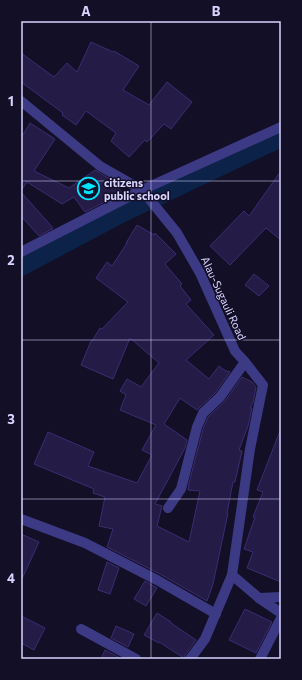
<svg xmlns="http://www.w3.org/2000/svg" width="302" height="680" font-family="Commissioner,sans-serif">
  <rect width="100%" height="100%" fill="#130f26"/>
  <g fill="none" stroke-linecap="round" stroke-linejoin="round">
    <path stroke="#0c2248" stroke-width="18" d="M 21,267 L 123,213 L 281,138"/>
  </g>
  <g fill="#241b47" stroke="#3b2d73">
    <path d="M 91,42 L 113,52 L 114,51 L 139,66 L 123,90 L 149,105 L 167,82 L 192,102 L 171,129 L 164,124 L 147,142 L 145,140 L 129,157 L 111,141 L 116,133 L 86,111 L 76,125 L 62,115 L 63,113 L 21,82 L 21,53 L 54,77 L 67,63 L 77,72 Z"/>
    <path d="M 30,123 L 55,139 L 34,171 L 69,188 L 95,170 L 115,182 L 122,193 L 85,212 L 74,197 L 62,204 L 27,182 L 21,191 L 21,138 Z"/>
    <path d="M 281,171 L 281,240 L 266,228 L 230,265 L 210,246 L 244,211 L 249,216 Z"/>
    <path d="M 21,192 L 53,228 L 52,229 L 39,236 L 21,216 Z"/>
    <path d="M 137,225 L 154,235 L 155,233 L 176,254 L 165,264 L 182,284 L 180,286 L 191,300 L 186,304 L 214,335 L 186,360 L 209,379 L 219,366 L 224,370 L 230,372 L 215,393 L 197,410 L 180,398 L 164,424 L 187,440 L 185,448 L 155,504 L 162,506 L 157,526 L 189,542 L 200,491 L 188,490 L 189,483 L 203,429 L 208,417 L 225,401 L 242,377 L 252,382 L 256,387 L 253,403 L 250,408 L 252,408 L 248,426 L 239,450 L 242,451 L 235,482 L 233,482 L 227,513 L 228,513 L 213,584 L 207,601 L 160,574 L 107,547 L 113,529 L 99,526 L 105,497 L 93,493 L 94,489 L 34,464 L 48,432 L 94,452 L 88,466 L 137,483 L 152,455 L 142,450 L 156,425 L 120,410 L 126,395 L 120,391 L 127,379 L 141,387 L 159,363 L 130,338 L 113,379 L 81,365 L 91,341 L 92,341 L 100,328 L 102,329 L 128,302 L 96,278 L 107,262 L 112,266 L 127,243 L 126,243 Z"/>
    <path d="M 254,274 L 269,286 L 259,296 L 245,285 Z"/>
    <path d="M 280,431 L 281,431 L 281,582 L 247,568 L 253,552 L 244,549 L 255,517 L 253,517 L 263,492 L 257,490 Z"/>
    <path d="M 21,534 L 39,542 L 21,581 Z"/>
    <path d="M 107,562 L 119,568 L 110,594 L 98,590 Z"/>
    <path d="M 145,581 L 157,588 L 146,606 L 134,599 Z"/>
    <path d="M 245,609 L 272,622 L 256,653 L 229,640 Z"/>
    <path d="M 157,613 L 171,622 L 171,623 L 196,640 L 185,655 L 184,658 L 159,642 L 159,643 L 144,635 Z"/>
    <path d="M 21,616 L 45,628 L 34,650 L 21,643 Z"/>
    <path d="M 116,626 L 134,634 L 128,647 L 111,638 Z"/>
    <path d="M 105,650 L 122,659 L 101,659 Z"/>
  </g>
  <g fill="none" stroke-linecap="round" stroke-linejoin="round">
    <g stroke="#3d3a85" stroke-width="10">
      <path d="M 21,101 L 100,166 L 142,190"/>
      <path d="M 21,252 L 142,190"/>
      <path d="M 168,508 L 181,489 L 197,427 L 203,413 L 220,397 L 245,362"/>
      <path d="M 21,519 L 85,543 L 157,580 L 216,614"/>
      <path d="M 232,575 L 259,598 L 281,613"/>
      <path d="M 259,598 L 281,597"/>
      <path d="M 81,629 L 136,659"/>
      <path d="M 190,659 L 205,639 L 232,575 L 250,449 L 263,385 L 245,362 L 235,351 L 200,273 L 177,233 L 142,190 L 281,127"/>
      <path d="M 260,659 L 281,618"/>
    </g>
  </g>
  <path fill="none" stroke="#d9d4ff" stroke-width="1" stroke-opacity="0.55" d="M 151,21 L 151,659M 21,181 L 281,181M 21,340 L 281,340M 21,499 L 281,499"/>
  <defs>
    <symbol id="school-ring" viewBox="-11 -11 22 22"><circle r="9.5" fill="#130f26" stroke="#00e5ff" stroke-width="1.5"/><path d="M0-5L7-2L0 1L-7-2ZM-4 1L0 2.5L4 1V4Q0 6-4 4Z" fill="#00e5ff"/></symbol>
  </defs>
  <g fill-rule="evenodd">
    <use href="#school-ring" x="76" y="176" width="25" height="25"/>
  </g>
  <g text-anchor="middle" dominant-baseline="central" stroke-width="3" stroke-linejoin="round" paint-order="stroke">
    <g font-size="11" font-weight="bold" fill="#d9d4ff" stroke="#130f26" text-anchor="start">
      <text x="104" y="182">citizens<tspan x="104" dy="13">public school</tspan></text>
    </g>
    <g font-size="11" fill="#d9d4ff" stroke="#130f26">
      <text transform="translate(224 298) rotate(65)">Alau-Sugauli Road</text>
    </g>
  </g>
  <rect width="302" height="680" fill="none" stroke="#130f26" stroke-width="44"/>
  <rect x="22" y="22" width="258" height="636" fill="none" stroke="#d9d4ff" stroke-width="1.5"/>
  <g font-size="13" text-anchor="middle" font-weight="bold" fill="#d9d4ff">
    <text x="86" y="16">A</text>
    <text x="216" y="16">B</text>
    <text x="11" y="106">1</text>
    <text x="11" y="265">2</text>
    <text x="11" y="424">3</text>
    <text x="11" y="583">4</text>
  </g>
</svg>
